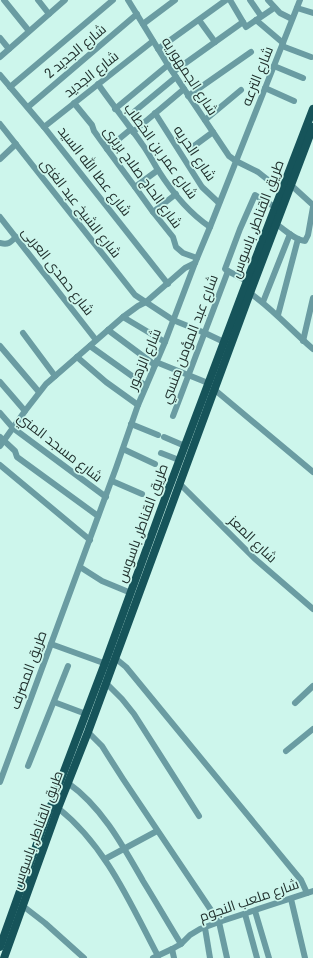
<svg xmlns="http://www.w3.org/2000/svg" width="313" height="958" font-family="'Roboto Condensed',Cairo,sans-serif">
  <rect width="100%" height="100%" fill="#cdf6ec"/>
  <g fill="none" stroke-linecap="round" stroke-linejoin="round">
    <g stroke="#6a9ca2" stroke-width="6">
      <path d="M 4,0 L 29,31"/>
      <path d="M 38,0 L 49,14"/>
      <path d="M 128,0 L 168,65 L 229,156 L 236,161 L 258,172 L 282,191"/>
      <path d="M 230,0 L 243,22"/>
      <path d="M 250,0 L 261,16"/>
      <path d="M 268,0 L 280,13 L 292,19"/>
      <path d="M 297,8 L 313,13"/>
      <path d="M 199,20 L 215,42"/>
      <path d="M 256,20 L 283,43"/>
      <path d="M 143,24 L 175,0"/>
      <path d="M 0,38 L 9,49"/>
      <path d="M 282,46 L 311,57"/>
      <path d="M 158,49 L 226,0"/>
      <path d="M 0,57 L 65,0"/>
      <path d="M 274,66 L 303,78"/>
      <path d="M 173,72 L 243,22 L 246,27 L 274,8"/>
      <path d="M 0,75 L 44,127 L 168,284"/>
      <path d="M 98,84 C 112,104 128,124 142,144 C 148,152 153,162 158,170 C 172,192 189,213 210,227"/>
      <path d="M 10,87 L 113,0"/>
      <path d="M 265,88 L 294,101"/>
      <path d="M 188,96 L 251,52"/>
      <path d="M 74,103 L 92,125 L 94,131 L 107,149 L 135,187 L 153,212 L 173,237 L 176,247 L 183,253 L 197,258"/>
      <path d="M 28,107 L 137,14"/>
      <path d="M 115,109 L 168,65"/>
      <path d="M 135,111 L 176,77"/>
      <path d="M 155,113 L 202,187 L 219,203"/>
      <path d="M 205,120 L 241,90"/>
      <path d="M 0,124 L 135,295 L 173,320 L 205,333 L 224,342"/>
      <path d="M 44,127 L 153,41"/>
      <path d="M 133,132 L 184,89"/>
      <path d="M 194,146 L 213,132"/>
      <path d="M 107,149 L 131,129"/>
      <path d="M 0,159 L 16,144"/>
      <path d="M 291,185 L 313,205"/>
      <path d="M 135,187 L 158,170"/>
      <path d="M 153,212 L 176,194"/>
      <path d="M 0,217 L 96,340"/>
      <path d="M 276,224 C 284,229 296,241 305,241 L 308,235 L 313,207"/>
      <path d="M 0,243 C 8,245 10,243 16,237"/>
      <path d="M 247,281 L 226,270 L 225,269 L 240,229 L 255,195 L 275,207"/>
      <path d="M 250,293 C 274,310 291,330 313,349"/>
      <path d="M 263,302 L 290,234"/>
      <path d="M 278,315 L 298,239"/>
      <path d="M 123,317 L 165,342"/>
      <path d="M 108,330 L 155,365"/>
      <path d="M 23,333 L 55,376"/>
      <path d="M 303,341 L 313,298"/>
      <path d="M 0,346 L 39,392"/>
      <path d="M 90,346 L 146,386"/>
      <path d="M 77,357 L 106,382 L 138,405"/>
      <path d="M 156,362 L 208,383"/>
      <path d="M 0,382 L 25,411"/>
      <path d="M 215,390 L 313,472"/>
      <path d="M 0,413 L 13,428 L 106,497"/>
      <path d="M 173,416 L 228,271"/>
      <path d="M 131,424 L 158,435"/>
      <path d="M 0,437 L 15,451 L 17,457 L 98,516"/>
      <path d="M 164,437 L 185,446"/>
      <path d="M 0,446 L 25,411 L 46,384 L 123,317 L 138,306 L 146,302 L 185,268 L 195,263"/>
      <path d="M 123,449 L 155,464"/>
      <path d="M 161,453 L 179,460"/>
      <path d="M 0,465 L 90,540"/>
      <path d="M 112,481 L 142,494"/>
      <path d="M 179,483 L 254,558 L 313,609"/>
      <path d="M 80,567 L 102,581 L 131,593"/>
      <path d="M 51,644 L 109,665"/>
      <path d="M 115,658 L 126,667 L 296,874 L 301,880 L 307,893"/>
      <path d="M 106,683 L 122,699 L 134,714 L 199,816"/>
      <path d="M 54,702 L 86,714"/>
      <path d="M 295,703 L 313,686"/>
      <path d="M 88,732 L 102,746 L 107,754 L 123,779 L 219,922 L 227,958"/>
      <path d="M 286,751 L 313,729"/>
      <path d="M 28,766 L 68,666"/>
      <path d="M 0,782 L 116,468 L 138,405 L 165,342 L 195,263 L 210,227 L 300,0"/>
      <path d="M 68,783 C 102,807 123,846 143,881 C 156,902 168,923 181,944"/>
      <path d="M 58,808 C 106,846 130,903 158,956"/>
      <path d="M 105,859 L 157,831"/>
      <path d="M 291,899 L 305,958"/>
      <path d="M 23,906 L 45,923 L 84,958"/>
      <path d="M 255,911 L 269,958"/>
      <path d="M 245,914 L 257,958"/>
      <path d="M 205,928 L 210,958"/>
      <path d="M 172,949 L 174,958"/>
      <path d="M 153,958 L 172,949 L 181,944 L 190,935 L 200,929 L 219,922 L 313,891"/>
    </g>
    <g stroke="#16545a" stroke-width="8">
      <path d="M 0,947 L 44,824 L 105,663 L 167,493 L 247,281 L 313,109"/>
      <path d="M 4,958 L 58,808 L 88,732 L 250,293 L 313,127"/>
    </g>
  </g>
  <g text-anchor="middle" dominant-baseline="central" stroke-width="3.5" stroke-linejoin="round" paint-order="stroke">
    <g font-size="14" fill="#21312e" stroke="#cdf6ec">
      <text transform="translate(75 51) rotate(-40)">شارع الجديد 2</text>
      <text transform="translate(91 74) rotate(-38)">شارع الجديد</text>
      <text transform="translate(190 76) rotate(57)">شارع الجمهوريه</text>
      <text transform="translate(257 76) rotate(-68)">شارع الترعه</text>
      <text transform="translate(161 151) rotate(54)">شارع عمر بن الخطاب</text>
      <text transform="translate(195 153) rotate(56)">شارع الحريه</text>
      <text transform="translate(95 171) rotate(52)">شارع عطا الله السيد</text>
      <text transform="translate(143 177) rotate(54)">شارع الحاج صلاح بربرى</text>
      <text transform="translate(81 208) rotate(52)">شارع الشيخ عبد الغنى</text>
      <text transform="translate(257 219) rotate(-69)">طريق القناطر, باسوس</text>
      <text transform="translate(58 271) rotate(52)">شارع حمدى العربى</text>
      <text transform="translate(189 339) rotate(-69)">شارع عبد المؤمن منسي</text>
      <text transform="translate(144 359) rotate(-67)">شارع الزهور</text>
      <text transform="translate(60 447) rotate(38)">شارع مسجد المني</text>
      <text transform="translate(142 523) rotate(-70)">طريق القناطر, باسوس</text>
      <text transform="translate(253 539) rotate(44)">شارع المعز</text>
      <text transform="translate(28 670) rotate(-70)">طريق المصرف</text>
      <text transform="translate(37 830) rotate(-70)">طريق القناطر, باسوس</text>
      <text transform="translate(249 900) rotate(-19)">شارع ملعب النجوم</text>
    </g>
  </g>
</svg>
